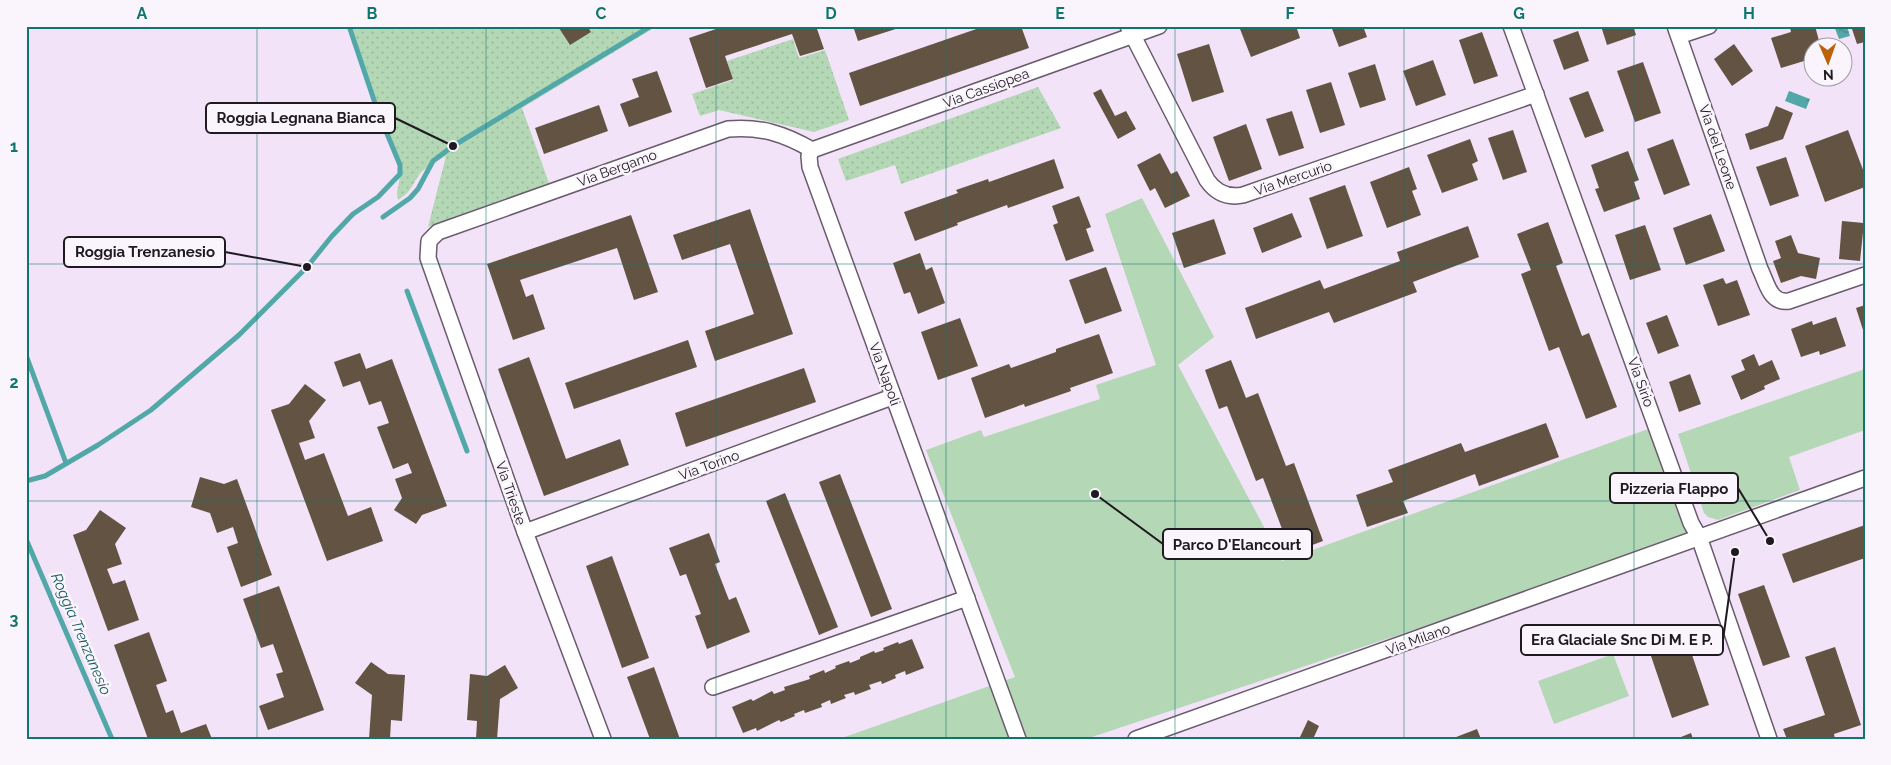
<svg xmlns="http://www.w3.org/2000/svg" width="1891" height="765" font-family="Raleway,sans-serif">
  <defs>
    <pattern id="grass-dots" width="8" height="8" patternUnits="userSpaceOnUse" patternTransform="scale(1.25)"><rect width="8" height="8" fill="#b4d8b5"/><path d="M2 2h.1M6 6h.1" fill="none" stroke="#9ab99b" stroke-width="1.8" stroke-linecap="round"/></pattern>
    <pattern id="water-ripples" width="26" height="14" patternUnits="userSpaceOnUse" patternTransform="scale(1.25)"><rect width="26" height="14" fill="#52a8a8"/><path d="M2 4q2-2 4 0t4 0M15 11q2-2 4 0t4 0" fill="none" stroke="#438888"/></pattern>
  </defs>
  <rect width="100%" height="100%" fill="#f3e3f8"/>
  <g fill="url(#grass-dots)">
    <path d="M 351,26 L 657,26 L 522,108 L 549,183 L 428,227 L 446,156 C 438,160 424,168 419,175 C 411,187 411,192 398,200 L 397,193 L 402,164 L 380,112 Z"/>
    <path d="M 793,39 L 799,58 L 825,50 L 849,120 L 814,132 L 719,110 L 700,116 L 692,94 L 733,80 L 727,61 Z"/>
    <path d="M 1038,87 L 1061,128 L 901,184 L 895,165 L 846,181 L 838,159 Z"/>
  </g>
  <g fill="#b4d8b5">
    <path d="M 1142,198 L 1214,337 L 1178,365 L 1282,561 L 1651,428 L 1693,537 L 1086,739 L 839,739 L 1015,677 L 926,450 L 981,430 L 984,437 L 1100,399 L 1096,385 L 1156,365 L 1105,214 Z"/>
    <path d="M 1865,369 L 1865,430 L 1789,457 L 1800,490 L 1718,520 L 1708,517 L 1704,513 L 1678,434 Z"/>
    <path d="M 1613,654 L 1629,696 L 1554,724 L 1538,681 Z"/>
  </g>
  <g fill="url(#water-ripples)">
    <path d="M 1834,26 L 1847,26 L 1850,36 L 1839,39 Z"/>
    <path d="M 1789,91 L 1810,99 L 1806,109 L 1785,101 Z"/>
  </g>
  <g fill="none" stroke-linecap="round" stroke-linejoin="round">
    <g stroke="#52a8a8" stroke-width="5">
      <path d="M 383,217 L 410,198 L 418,189 L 433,161 L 453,146 L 651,26"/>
      <path d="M 407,291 L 467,451"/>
      <path d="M 26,355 L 66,463"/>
      <path d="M 26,481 L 45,476 L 98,445 L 151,410 L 239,335 L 307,267 L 332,236 L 353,214 L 378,197 L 400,174 L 400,165 L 378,112 L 349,26"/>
      <path d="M 26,539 L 112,739"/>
    </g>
  </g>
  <g fill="#635343">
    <path d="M 562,26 L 587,26 L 591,32 L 570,45 L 559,28 Z"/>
    <path d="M 725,26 L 816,26 L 824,49 L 800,56 L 792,34 L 725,56 L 733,79 L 706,88 L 689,38 Z"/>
    <path d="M 853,26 L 902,26 L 902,27 L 858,41 Z"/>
    <path d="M 985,26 L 1021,26 L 1029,48 L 860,106 L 849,73 Z"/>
    <path d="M 1248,26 L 1296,26 L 1300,38 L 1251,57 L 1240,29 Z"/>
    <path d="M 1331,26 L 1363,26 L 1367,37 L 1339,47 Z"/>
    <path d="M 1601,26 L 1633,26 L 1636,35 L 1607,45 Z"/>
    <path d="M 1796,26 L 1815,26 L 1821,48 L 1814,48 L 1814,58 L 1781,68 L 1771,38 L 1791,32 L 1790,28 Z"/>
    <path d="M 1851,26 L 1865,26 L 1865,42 L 1857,44 Z"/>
    <path d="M 1578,31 L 1589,61 L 1564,70 L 1553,40 Z"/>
    <path d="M 1482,32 L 1498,76 L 1474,84 L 1459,40 Z"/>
    <path d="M 1209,44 L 1224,92 L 1192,102 L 1177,54 Z"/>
    <path d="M 1734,44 L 1753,71 L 1732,86 L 1714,59 Z"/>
    <path d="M 1433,60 L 1446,95 L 1416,106 L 1403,71 Z"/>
    <path d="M 1643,62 L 1661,113 L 1635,122 L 1617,71 Z"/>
    <path d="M 1375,64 L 1386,100 L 1360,108 L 1348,73 Z"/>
    <path d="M 657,71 L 672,112 L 629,127 L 620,104 L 639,97 L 632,79 Z"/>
    <path d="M 1331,82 L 1345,125 L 1320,133 L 1306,90 Z"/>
    <path d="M 1101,89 L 1115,116 L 1126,111 L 1136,129 L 1118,139 L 1093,93 Z"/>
    <path d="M 1588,91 L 1604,131 L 1585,138 L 1569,98 Z"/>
    <path d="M 599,105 L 608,131 L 544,154 L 535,128 Z"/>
    <path d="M 1776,106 L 1793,113 L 1783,139 L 1750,150 L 1745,134 L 1768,126 Z"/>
    <path d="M 1292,111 L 1304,148 L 1279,156 L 1266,119 Z"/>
    <path d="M 1246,124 L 1262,169 L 1229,181 L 1213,137 Z"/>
    <path d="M 1513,130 L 1527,172 L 1503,180 L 1488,138 Z"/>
    <path d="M 1848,130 L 1865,175 L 1865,187 L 1825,202 L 1805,146 Z"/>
    <path d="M 1470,139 L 1478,161 L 1472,164 L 1478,180 L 1442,193 L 1427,155 Z"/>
    <path d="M 1673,139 L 1690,185 L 1664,195 L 1647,149 Z"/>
    <path d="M 1628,151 L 1639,180 L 1634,182 L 1640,199 L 1604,212 L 1595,189 L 1599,188 L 1591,165 Z"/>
    <path d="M 1160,153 L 1171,174 L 1177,171 L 1190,196 L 1165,208 L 1155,188 L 1150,191 L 1137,165 Z"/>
    <path d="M 1786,157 L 1799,196 L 1770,206 L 1756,167 Z"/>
    <path d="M 1054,159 L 1064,188 L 1008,208 L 1007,205 L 957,223 L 958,225 L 915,241 L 904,212 L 958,193 L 956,190 L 988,179 L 989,182 Z"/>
    <path d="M 1409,167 L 1417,189 L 1412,191 L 1421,215 L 1387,228 L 1370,182 Z"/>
    <path d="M 1345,185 L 1363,236 L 1327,249 L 1309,198 Z"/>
    <path d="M 1079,196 L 1091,227 L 1086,229 L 1094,251 L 1066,261 L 1053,225 L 1058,223 L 1052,206 Z"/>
    <path d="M 750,209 L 793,334 L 715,361 L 705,331 L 754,314 L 730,244 L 682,260 L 673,235 Z"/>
    <path d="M 1292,213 L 1302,237 L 1262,253 L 1253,228 Z"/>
    <path d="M 1711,214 L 1725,251 L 1686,265 L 1673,228 Z"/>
    <path d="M 631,215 L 658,292 L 634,300 L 617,248 L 520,280 L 526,297 L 533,294 L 545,329 L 513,340 L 487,264 Z"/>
    <path d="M 1214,219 L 1226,254 L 1184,268 L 1172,233 Z"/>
    <path d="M 1842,221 L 1864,223 L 1860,261 L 1839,259 Z"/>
    <path d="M 1548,222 L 1563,263 L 1556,266 L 1582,336 L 1589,333 L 1617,407 L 1586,419 L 1559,347 L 1549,351 L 1521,274 L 1531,270 L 1517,234 Z"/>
    <path d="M 1645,225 L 1661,270 L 1630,280 L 1615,235 Z"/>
    <path d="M 1468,226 L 1479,257 L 1413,282 L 1417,292 L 1334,323 L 1329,312 L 1256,339 L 1245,308 L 1320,280 L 1324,289 L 1400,261 L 1397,252 Z"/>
    <path d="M 1791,235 L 1798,253 L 1820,258 L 1816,279 L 1801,276 L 1781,283 L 1773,261 L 1781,258 L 1775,241 Z"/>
    <path d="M 920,253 L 926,270 L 932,267 L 945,303 L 918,314 L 910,292 L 904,294 L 893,263 Z"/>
    <path d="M 1106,267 L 1122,311 L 1085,324 L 1069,280 Z"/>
    <path d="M 1723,278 L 1726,284 L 1737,280 L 1750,315 L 1718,326 L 1703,285 Z"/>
    <path d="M 1865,305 L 1865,333 L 1864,333 L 1856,308 Z"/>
    <path d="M 1667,315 L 1679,346 L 1658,354 L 1646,323 Z"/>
    <path d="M 1836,317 L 1846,346 L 1820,355 L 1819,351 L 1801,357 L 1791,329 L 1812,321 L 1813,325 Z"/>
    <path d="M 960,318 L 978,366 L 938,380 L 921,332 Z"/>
    <path d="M 1099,334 L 1113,373 L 1070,388 L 1071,391 L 1025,407 L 1024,404 L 985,418 L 971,378 L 1009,364 L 1011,368 L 1056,352 L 1056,349 Z"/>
    <path d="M 688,340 L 697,367 L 574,409 L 565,383 Z"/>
    <path d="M 360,353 L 366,369 L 392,359 L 447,506 L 422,515 L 416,524 L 394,510 L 402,498 L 395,479 L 412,473 L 408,463 L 393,469 L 377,427 L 389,423 L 381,401 L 369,405 L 360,381 L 343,387 L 334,362 Z"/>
    <path d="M 1754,354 L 1759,366 L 1772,360 L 1780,379 L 1764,386 L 1765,389 L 1741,400 L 1731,376 L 1745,370 L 1741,360 Z"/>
    <path d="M 529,357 L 566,459 L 620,439 L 629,465 L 544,496 L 498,369 Z"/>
    <path d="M 1231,360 L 1246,398 L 1258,393 L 1286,466 L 1294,463 L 1323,541 L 1291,553 L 1263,478 L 1256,481 L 1227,406 L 1219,409 L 1205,370 Z"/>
    <path d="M 804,368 L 816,402 L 686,447 L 675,413 Z"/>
    <path d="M 1690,374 L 1701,404 L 1679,412 L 1669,382 Z"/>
    <path d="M 305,384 L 326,400 L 309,421 L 315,438 L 299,443 L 305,460 L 324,453 L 348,516 L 371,507 L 383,541 L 327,561 L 271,410 L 289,404 Z"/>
    <path d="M 1546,423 L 1559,457 L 1479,486 L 1475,474 L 1403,501 L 1408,513 L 1367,527 L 1356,495 L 1393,482 L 1388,470 L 1461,443 L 1465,452 Z"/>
    <path d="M 840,474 L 892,609 L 871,617 L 819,482 Z"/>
    <path d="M 200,477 L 224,484 L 237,479 L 272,575 L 241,587 L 227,547 L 238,543 L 233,527 L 217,533 L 210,513 L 191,507 Z"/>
    <path d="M 785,493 L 838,627 L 819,635 L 766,501 Z"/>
    <path d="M 100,510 L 126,528 L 115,544 L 122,564 L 107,569 L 113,584 L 125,580 L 139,620 L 108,631 L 73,535 L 86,530 Z"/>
    <path d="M 1865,525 L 1865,558 L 1793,583 L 1782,554 Z"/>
    <path d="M 709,533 L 720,562 L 715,564 L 729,600 L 736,597 L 750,632 L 707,649 L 695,616 L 701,614 L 686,574 L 680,576 L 669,548 Z"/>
    <path d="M 612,556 L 649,658 L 622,668 L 586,566 Z"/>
    <path d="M 1764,585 L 1790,657 L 1763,666 L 1738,594 Z"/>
    <path d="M 279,586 L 324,710 L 268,730 L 259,706 L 284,697 L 276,674 L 283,672 L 273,644 L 261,648 L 243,599 Z"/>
    <path d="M 149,632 L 167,681 L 156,685 L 166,713 L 173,710 L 181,733 L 206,724 L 212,739 L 148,739 L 114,645 Z"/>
    <path d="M 912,639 L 924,668 L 906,675 L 905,671 L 895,675 L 896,678 L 882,684 L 881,681 L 869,685 L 871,689 L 855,695 L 854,692 L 844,695 L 846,698 L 831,704 L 830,700 L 821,704 L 822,707 L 805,713 L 804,710 L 794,714 L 795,716 L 781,722 L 779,720 L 757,731 L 756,728 L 743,733 L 732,707 L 751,699 L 753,701 L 772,691 L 774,694 L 785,690 L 784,687 L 810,679 L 809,676 L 824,670 L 825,673 L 836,668 L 835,666 L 849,661 L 850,663 L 860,659 L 860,657 L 874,651 L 875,653 L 884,650 L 883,648 L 898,642 L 899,644 Z"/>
    <path d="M 1688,643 L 1709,705 L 1672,718 L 1651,656 Z"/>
    <path d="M 1835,647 L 1861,725 L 1834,734 L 1835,739 L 1787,739 L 1783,729 L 1825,715 L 1805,657 Z"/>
    <path d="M 371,662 L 388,674 L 405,675 L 402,721 L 391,720 L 390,739 L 369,739 L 372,695 L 355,683 Z"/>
    <path d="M 505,665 L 518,688 L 500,699 L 497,739 L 476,739 L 477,721 L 467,720 L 470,674 L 487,676 Z"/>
    <path d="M 654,667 L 680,739 L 650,739 L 627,677 Z"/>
    <path d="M 1308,720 L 1319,726 L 1313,739 L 1305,739 L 1300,737 Z"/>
    <path d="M 1477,729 L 1481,739 L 1451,739 Z"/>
    <path d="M 1691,733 L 1693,739 L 1676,739 Z"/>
  </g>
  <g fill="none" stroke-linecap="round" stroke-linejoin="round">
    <defs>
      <g id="street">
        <path d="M 1128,26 L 1207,180 C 1216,193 1228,198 1243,195 L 1536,94"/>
        <path d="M 1511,26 L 1691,523 L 1699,537 L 1769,739"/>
        <path d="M 1675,26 L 1760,269 C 1767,283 1770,304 1789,301 L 1865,275"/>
        <path d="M 1679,36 L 1709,26"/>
        <path d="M 812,150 L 809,156 L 810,167 L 1018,739"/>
        <path d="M 812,150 L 1159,26"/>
        <path d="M 525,532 L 892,397"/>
        <path d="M 713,687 L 967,598"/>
        <path d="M 603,739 L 525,532 L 428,258 L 429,241 L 438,232 L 728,129 C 760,126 785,134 812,150"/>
        <path d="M 1136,739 L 1865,478"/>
      </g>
    </defs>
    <use href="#street" stroke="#6a5b6d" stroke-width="18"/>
    <use href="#street" stroke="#fff" stroke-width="15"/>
  </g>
  <path fill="none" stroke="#0f766e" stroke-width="1" stroke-opacity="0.55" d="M 257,26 L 257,739M 486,26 L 486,739M 716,26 L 716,739M 946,26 L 946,739M 1175,26 L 1175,739M 1404,26 L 1404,739M 1634,26 L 1634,739M 26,264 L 1865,264M 26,501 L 1865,501"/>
  <g text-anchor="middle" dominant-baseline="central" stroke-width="5" stroke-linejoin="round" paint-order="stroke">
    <g font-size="14" fill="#1f1920" stroke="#faf4fc">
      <text transform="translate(986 88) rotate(-20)">Via Cassiopea</text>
      <text transform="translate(1718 147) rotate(71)">Via del Leone</text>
      <text transform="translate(617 168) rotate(-20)">Via Bergamo</text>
      <text transform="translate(1293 178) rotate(-19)">Via Mercurio</text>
      <text transform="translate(885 374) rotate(70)">Via Napoli</text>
      <text transform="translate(1641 382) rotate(70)">Via Sirio</text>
      <text transform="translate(709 465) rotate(-20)">Via Torino</text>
      <text transform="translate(511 493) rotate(71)">Via Trieste</text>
      <text transform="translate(1418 639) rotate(-20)">Via Milano</text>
    </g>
    <g font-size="15" font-style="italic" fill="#155d5e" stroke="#faf4fc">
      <text transform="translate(81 634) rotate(67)">Roggia Trenzanesio</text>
    </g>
  </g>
  <path fill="none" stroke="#1f1920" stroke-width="2" d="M453 146L395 118M307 267L225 252M1770 541L1738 488M1095 494L1163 544M1735 552L1723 640"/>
  <g fill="#1f1920" stroke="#faf4fc" stroke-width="2">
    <circle cx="453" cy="146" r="5"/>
    <circle cx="307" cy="267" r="5"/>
    <circle cx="1770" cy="541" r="5"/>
    <circle cx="1095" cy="494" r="5"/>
    <circle cx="1735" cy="552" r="5"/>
  </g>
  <g fill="#faf4fc" stroke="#1f1920" stroke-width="2">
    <rect x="206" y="103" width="189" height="30" rx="5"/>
    <rect x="64" y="237" width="161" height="30" rx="5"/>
    <rect x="1610" y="473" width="128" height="30" rx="5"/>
    <rect x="1163" y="529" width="149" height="30" rx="5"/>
    <rect x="1521" y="625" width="202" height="30" rx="5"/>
  </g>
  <g font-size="15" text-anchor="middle" font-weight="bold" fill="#1f1920">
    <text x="301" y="123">Roggia Legnana Bianca</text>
    <text x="145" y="257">Roggia Trenzanesio</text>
    <text x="1674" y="494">Pizzeria Flappo</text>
    <text x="1237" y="550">Parco D'Elancourt</text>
    <text x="1622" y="645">Era Glaciale Snc Di M. E P.</text>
  </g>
  <rect width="1891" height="765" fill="none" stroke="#faf4fc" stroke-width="55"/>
  <g transform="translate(1828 62) rotate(178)"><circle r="24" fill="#faf4fc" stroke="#a29ca4"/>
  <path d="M0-4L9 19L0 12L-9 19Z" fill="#bc6106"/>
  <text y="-8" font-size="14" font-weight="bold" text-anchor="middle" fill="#1f1920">N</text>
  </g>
  <rect x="28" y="28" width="1836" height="710" fill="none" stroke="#0f766e" stroke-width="2"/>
  <g font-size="16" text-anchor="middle" font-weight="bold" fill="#0f766e">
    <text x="142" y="19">A</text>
    <text x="372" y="19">B</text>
    <text x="601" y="19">C</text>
    <text x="831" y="19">D</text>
    <text x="1060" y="19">E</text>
    <text x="1290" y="19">F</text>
    <text x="1519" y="19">G</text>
    <text x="1749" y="19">H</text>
    <text x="14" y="152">1</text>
    <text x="14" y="388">2</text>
    <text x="14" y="625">3</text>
  </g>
</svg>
